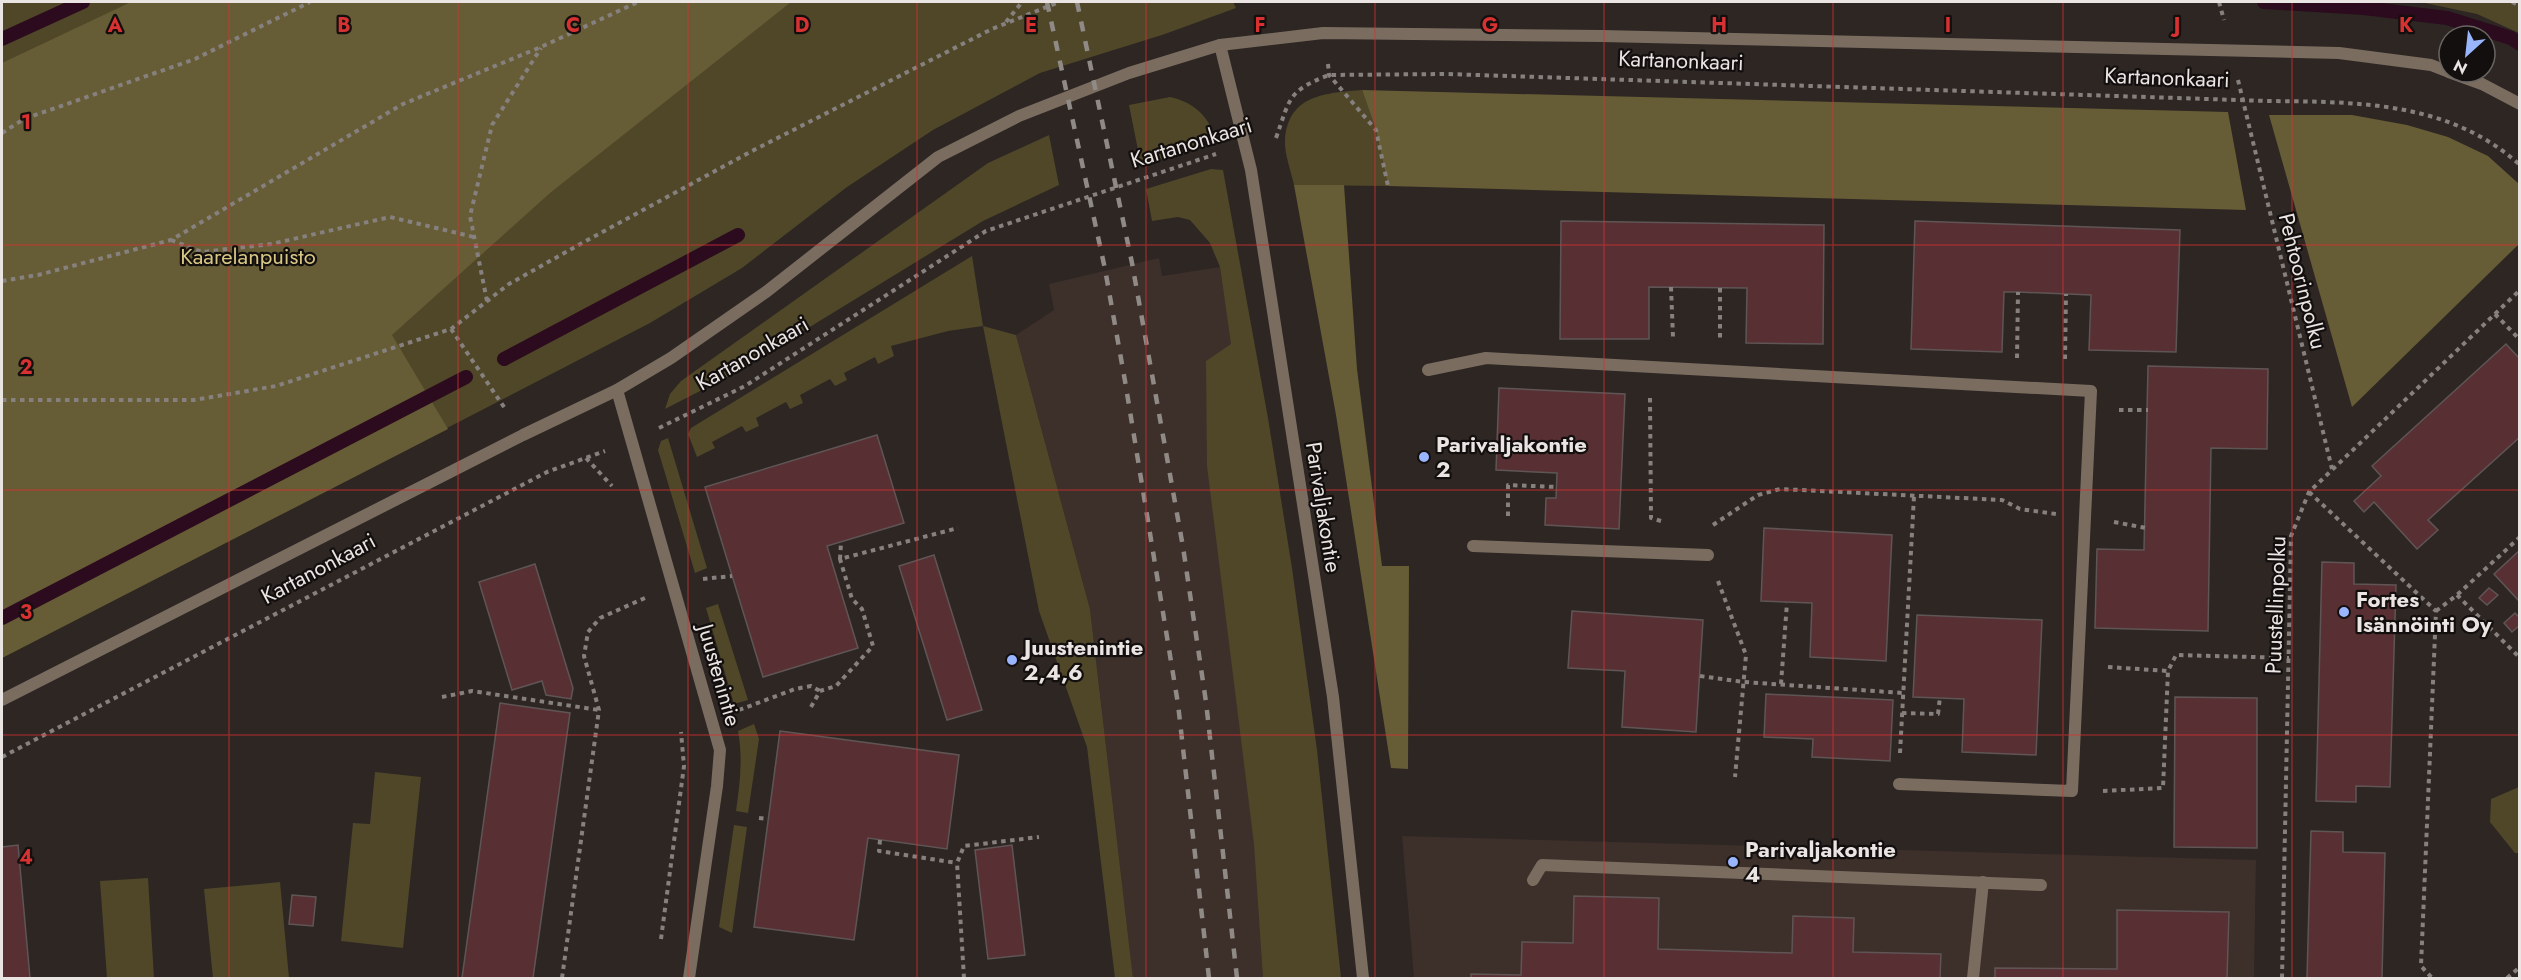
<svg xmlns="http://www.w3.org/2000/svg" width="2521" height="980" font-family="Jost,sans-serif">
  <rect width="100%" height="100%" fill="#2d2623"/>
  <g fill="#3d2f2a">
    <path d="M 1159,258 L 1162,276 L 1220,267 L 1278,654 L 1317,978 L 1133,978 L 1090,609 L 1016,335 L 1054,310 L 1049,284 Z"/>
    <path d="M 1402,836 L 2256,860 L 2254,978 L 1414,978 Z"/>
  </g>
  <g fill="#4f4728">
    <path d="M 2,2 L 1233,2 L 1236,8 L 1165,34 L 1040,73 L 933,130 L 847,187 L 742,268 L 650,323 L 2,658 Z"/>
    <path d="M 2420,2 L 2519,2 L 2519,33 L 2477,14 Z"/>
    <path d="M 1362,90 L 1376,130 L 1388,186 L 1294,185 C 1291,171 1284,153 1285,139 C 1289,94 1327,93 1362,90 Z"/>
    <path d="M 1170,97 C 1193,102 1207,115 1215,136 L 1178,155 L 1141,165 L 1129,105 Z"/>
    <path d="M 1049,135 L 1059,185 L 983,221 L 733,374 L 665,409 L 670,394 L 681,381 L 988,163 Z"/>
    <path d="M 1211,169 L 1223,170 L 1268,418 L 1292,568 L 1317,750 L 1341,978 L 1263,978 L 1254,844 L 1207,466 L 1206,361 L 1231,344 L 1220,267 L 1210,243 L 1190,220 L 1178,217 L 1152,221 L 1146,189 Z"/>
    <path d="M 972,256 L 983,326 L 1016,335 L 1090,609 L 1133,978 L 1115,978 L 1087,747 L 1039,611 L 983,326 L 948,331 L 891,346 L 894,356 L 878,364 L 875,357 L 844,373 L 847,380 L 835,386 L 830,379 L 800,395 L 803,403 L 790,409 L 786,402 L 756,418 L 759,426 L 746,432 L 742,426 L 712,442 L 715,448 L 697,457 L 688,434 L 691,428 Z"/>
    <path d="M 668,438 L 707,568 L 695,573 L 658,450 L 661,441 Z"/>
    <path d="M 718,604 L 748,700 L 734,704 L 706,608 Z"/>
    <path d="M 754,724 L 759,739 L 748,813 L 736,811 C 740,783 743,758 738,731 Z"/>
    <path d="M 375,772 L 421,777 L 403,948 L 341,941 L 353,823 L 370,824 Z"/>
    <path d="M 2519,787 L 2519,853 L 2515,853 L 2490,822 L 2491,799 Z"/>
    <path d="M 734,825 L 747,827 L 732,933 L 719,927 Z"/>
    <path d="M 148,878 L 154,978 L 107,978 L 100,881 Z"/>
    <path d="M 280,882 L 289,978 L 213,978 L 204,889 Z"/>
  </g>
  <g fill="#665c35">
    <path d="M 131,2 L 791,2 L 550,193 L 392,335 L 448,429 L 2,658 L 2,63 Z"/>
    <path d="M 1362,90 L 2228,112 L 2246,210 L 1388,186 L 1376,130 Z"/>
    <path d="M 2269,115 L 2352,115 L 2407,125 L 2448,137 L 2488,156 L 2519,184 L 2519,244 L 2352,407 Z"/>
    <path d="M 1294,185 L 1344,185 L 1357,369 L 1382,566 L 1409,566 L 1408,769 L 1391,768 L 1336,415 Z"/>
  </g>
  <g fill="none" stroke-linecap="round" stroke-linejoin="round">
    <g stroke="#2b0b1d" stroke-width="14">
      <path d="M 2264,2 L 2364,8 L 2447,18 L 2511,38 L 2520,44"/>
      <path d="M 2,39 L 83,2"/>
      <path d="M 504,359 L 738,235"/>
      <path d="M 2,618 L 466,377"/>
    </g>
  </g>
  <g fill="#583033" stroke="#5f5555" stroke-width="1.5">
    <path d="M 1561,221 L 1824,225 L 1823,344 L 1746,343 L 1747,288 L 1649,287 L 1649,339 L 1560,339 Z"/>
    <path d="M 1915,221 L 2180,230 L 2176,352 L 2089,350 L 2091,295 L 2018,292 L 2004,292 L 2002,352 L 1911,349 Z"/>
    <path d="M 2506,344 L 2520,359 L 2520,437 L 2428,520 L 2438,530 L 2417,549 L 2374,502 L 2364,512 L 2354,501 L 2381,476 L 2372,466 Z"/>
    <path d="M 2148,366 L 2268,369 L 2267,449 L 2211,448 L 2208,631 L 2095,628 L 2097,549 L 2144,550 Z"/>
    <path d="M 1499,388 L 1625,394 L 1619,529 L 1545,525 L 1546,498 L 1556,498 L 1557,473 L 1496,470 Z"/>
    <path d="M 877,435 L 904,523 L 827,546 L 858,648 L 763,677 L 705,487 Z"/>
    <path d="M 1764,528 L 1892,535 L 1886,661 L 1810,657 L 1812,603 L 1761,601 Z"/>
    <path d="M 2520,550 L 2520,602 L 2494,574 Z"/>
    <path d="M 934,555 L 982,710 L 947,720 L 899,566 Z"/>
    <path d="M 2322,562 L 2354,563 L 2354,584 L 2396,585 L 2390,787 L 2356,786 L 2356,802 L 2316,801 Z"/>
    <path d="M 535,564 L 573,688 L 571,699 L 546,695 L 542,681 L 512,690 L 479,582 Z"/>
    <path d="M 2489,588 L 2498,595 L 2487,605 L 2479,598 Z"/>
    <path d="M 1572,611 L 1703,620 L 1696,732 L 1622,727 L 1625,671 L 1568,668 Z"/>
    <path d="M 2515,613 L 2520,618 L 2520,625 L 2512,632 L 2504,623 Z"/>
    <path d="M 1917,615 L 2042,620 L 2036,755 L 1962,752 L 1964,699 L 1913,697 Z"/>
    <path d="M 1766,694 L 1893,700 L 1890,761 L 1812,757 L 1813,739 L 1764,737 Z"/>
    <path d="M 2175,697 L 2257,698 L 2257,848 L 2174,847 Z"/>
    <path d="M 500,703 L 570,713 L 533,978 L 462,978 Z"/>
    <path d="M 780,731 L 959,755 L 947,849 L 868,838 L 854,940 L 754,927 Z"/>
    <path d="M 2311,831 L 2343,832 L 2343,852 L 2385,853 L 2382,978 L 2307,978 Z"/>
    <path d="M 18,845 L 30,978 L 2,978 L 2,847 Z"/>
    <path d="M 1012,845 L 1025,955 L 988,959 L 975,850 Z"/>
    <path d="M 292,895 L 316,897 L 313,926 L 289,924 Z"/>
    <path d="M 1574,896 L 1659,898 L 1658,949 L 1792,953 L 1793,916 L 1854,918 L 1853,952 L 1941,954 L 1940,978 L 1471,978 L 1471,974 L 1521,975 L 1522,942 L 1573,943 Z"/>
    <path d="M 2117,910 L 2229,912 L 2227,978 L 1995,978 L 1995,968 L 2117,969 Z"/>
  </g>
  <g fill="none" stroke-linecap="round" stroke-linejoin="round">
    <g stroke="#86807e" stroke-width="4" stroke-dasharray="4.5 4.5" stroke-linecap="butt">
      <path d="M 2219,2 L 2224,20"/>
      <path d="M 2512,2 L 2520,6"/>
      <path d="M 1006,22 L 1022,2"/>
      <path d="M 1328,64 L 1329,75 L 1376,130 L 1388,186"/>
      <path d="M 2238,80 L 2332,469"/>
      <path d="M 2,133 L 24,119 L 195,59 L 310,2"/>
      <path d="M 1276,138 C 1290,99 1287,91 1329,75 L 1447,74 L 2268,101 C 2358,102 2449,101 2520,165"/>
      <path d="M 171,240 L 202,252 L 271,244 L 390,217 L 474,237"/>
      <path d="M 2,281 L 38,275 L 171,240 L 403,104 L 541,47 L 638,2"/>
      <path d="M 1671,287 L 1673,337"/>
      <path d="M 1720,288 L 1720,341"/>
      <path d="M 487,301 L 470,216 L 492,125 L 541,48"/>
      <path d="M 2495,314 L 2520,340"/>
      <path d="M 451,329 L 506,410"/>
      <path d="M 2017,358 L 2018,292"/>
      <path d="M 2065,359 L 2066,294"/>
      <path d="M 1650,398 L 1651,518 L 1661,521"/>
      <path d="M 2,400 L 194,400 L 276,386 L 451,329 L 509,284 L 584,242 L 752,151 L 992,29 L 1059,2"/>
      <path d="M 2119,410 L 2148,410"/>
      <path d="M 659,428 L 745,386 L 986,231 L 1216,154"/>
      <path d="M 586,458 L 612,486"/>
      <path d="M 2309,492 L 2436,611 L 2421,966 L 2432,978"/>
      <path d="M 1508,516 L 1508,485 L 1557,487"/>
      <path d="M 2114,522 L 2146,528"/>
      <path d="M 1713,525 L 1758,495 L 1780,489 L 2002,500 L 2020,509 L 2056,514"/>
      <path d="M 840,559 L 841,543"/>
      <path d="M 703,579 L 732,576"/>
      <path d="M 1718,581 L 1746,655 L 1735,777"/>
      <path d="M 2457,595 L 2520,658"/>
      <path d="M 2436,611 L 2457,595 L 2520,537"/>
      <path d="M 2108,667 L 2168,671 L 2176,655 L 2289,658"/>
      <path d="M 1700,676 L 1744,682 L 1903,693"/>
      <path d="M 1781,684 L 1787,603"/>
      <path d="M 442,697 L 472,691 L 599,710"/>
      <path d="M 811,707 L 820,691 L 836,686 L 873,646 L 862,609 L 852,599 L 840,559 L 958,528"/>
      <path d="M 739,710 L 795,689 L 811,686 L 820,691"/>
      <path d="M 1902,713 L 1938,714 L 1940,697"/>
      <path d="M 1900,753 L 1914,496"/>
      <path d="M 2,757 L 547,472 L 605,451"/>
      <path d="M 2103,791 L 2163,788 L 2168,671"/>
      <path d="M 759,818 L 768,819"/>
      <path d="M 880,840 L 879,851 L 957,863"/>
      <path d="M 661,939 L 684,766 L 681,732"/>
      <path d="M 562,978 L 599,710 L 584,656 L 588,632 L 600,618 L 645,598"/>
      <path d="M 964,978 L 957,863 L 964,846 L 1039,837"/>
      <path d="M 2282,978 L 2291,536 L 2309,492 L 2520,290"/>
      <path d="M 2507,978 L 2520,967"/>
    </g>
    <g stroke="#7a6d60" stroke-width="12">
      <path d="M 1428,370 L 1486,358 L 2091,391 L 2072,791 L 1899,784"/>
      <path d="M 1473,546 L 1708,555"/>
      <path d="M 1533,880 L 1542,865 L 2041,885"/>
      <path d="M 1973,978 L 1983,882"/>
    </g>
    <path stroke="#7a6d60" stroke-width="12" d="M 617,390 L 720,750 L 717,786 L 689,978"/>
    <g stroke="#7a6d60" stroke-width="12">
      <path d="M 1220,45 L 1251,170 L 1333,697 L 1363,978"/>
      <path d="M 2449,72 L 2482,84 L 2520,104"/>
      <path d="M 2,700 L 523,435 L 617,390 L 671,358 L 766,292 L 938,157 L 1019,116 L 1129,73 L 1220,45 L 1323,33 L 1602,36 L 2339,53 L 2431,65 L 2449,72"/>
    </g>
    <g stroke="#908a87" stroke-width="4.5" stroke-dasharray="10 10" stroke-linecap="butt">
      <path d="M 1047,2 L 1105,269 L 1125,381 L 1178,704 L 1209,978"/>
      <path d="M 1077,2 L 1132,263 L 1183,547 L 1206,702 L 1237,978"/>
    </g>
  </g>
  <path fill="none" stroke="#d73131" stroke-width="1.5" stroke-opacity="0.55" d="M 229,2 L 229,978M 458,2 L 458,978M 688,2 L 688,978M 917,2 L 917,978M 1146,2 L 1146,978M 1375,2 L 1375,978M 1604,2 L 1604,978M 1833,2 L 1833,978M 2063,2 L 2063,978M 2292,2 L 2292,978M 2,245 L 2520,245M 2,490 L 2520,490M 2,735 L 2520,735"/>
  <g fill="#99b5fd" stroke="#130f0e" stroke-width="2">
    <circle cx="1424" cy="457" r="6"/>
    <circle cx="2344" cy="612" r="6"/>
    <circle cx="1012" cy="660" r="6"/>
    <circle cx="1733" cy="862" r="6"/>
  </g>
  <g text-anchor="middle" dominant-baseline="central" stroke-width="4.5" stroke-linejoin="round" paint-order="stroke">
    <g font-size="22" fill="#eae5e3" stroke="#130f0e">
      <text transform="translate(1681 60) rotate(2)">Kartanonkaari</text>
      <text transform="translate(2167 77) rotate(2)">Kartanonkaari</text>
      <text transform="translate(1191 142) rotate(-17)">Kartanonkaari</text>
      <text transform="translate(2303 281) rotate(76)">Pehtoorinpolku</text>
      <text transform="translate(752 353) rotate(-30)">Kartanonkaari</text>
      <text transform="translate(1324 507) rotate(81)">Parivaljakontie</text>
      <text transform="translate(318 568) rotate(-28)">Kartanonkaari</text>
      <text transform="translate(2275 605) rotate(-88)">Puustellinpolku</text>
      <text transform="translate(720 675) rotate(74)">Juustenintie</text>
    </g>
    <g font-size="22" fill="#d8c784" stroke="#130f0e">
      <text x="248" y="256">Kaarelanpuisto</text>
    </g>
    <g font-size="22" font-weight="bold" fill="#eae5e3" stroke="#130f0e" text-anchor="start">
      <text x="1436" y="444">Parivaljakontie<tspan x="1436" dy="25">2</tspan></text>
      <text x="2356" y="599">Fortes<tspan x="2356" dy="25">Isännöinti Oy</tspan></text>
      <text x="1024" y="647">Juustenintie<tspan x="1024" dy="25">2,4,6</tspan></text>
      <text x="1745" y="849">Parivaljakontie<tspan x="1745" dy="25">4</tspan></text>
    </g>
  </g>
  <g font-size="20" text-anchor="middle" font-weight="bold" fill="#d73131" stroke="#130f0e" stroke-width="4.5" stroke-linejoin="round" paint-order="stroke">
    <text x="115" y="32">A</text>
    <text x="344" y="32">B</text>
    <text x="573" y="32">C</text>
    <text x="802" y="32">D</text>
    <text x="1031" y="32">E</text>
    <text x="1260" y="32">F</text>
    <text x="1490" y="32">G</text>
    <text x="1719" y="32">H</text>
    <text x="1948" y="32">I</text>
    <text x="2177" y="32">J</text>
    <text x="2406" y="32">K</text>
    <text x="26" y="129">1</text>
    <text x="26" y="374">2</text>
    <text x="26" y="619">3</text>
    <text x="26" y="864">4</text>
  </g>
  <rect width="2521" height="980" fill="none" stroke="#eae5e3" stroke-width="6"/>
  <g transform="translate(2467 54) rotate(207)"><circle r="28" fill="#130f0e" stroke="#696563" stroke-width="1.5"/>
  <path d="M0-4.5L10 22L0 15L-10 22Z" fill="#99b5fd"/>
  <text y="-9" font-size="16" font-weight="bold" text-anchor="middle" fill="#eae5e3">N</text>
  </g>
</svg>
